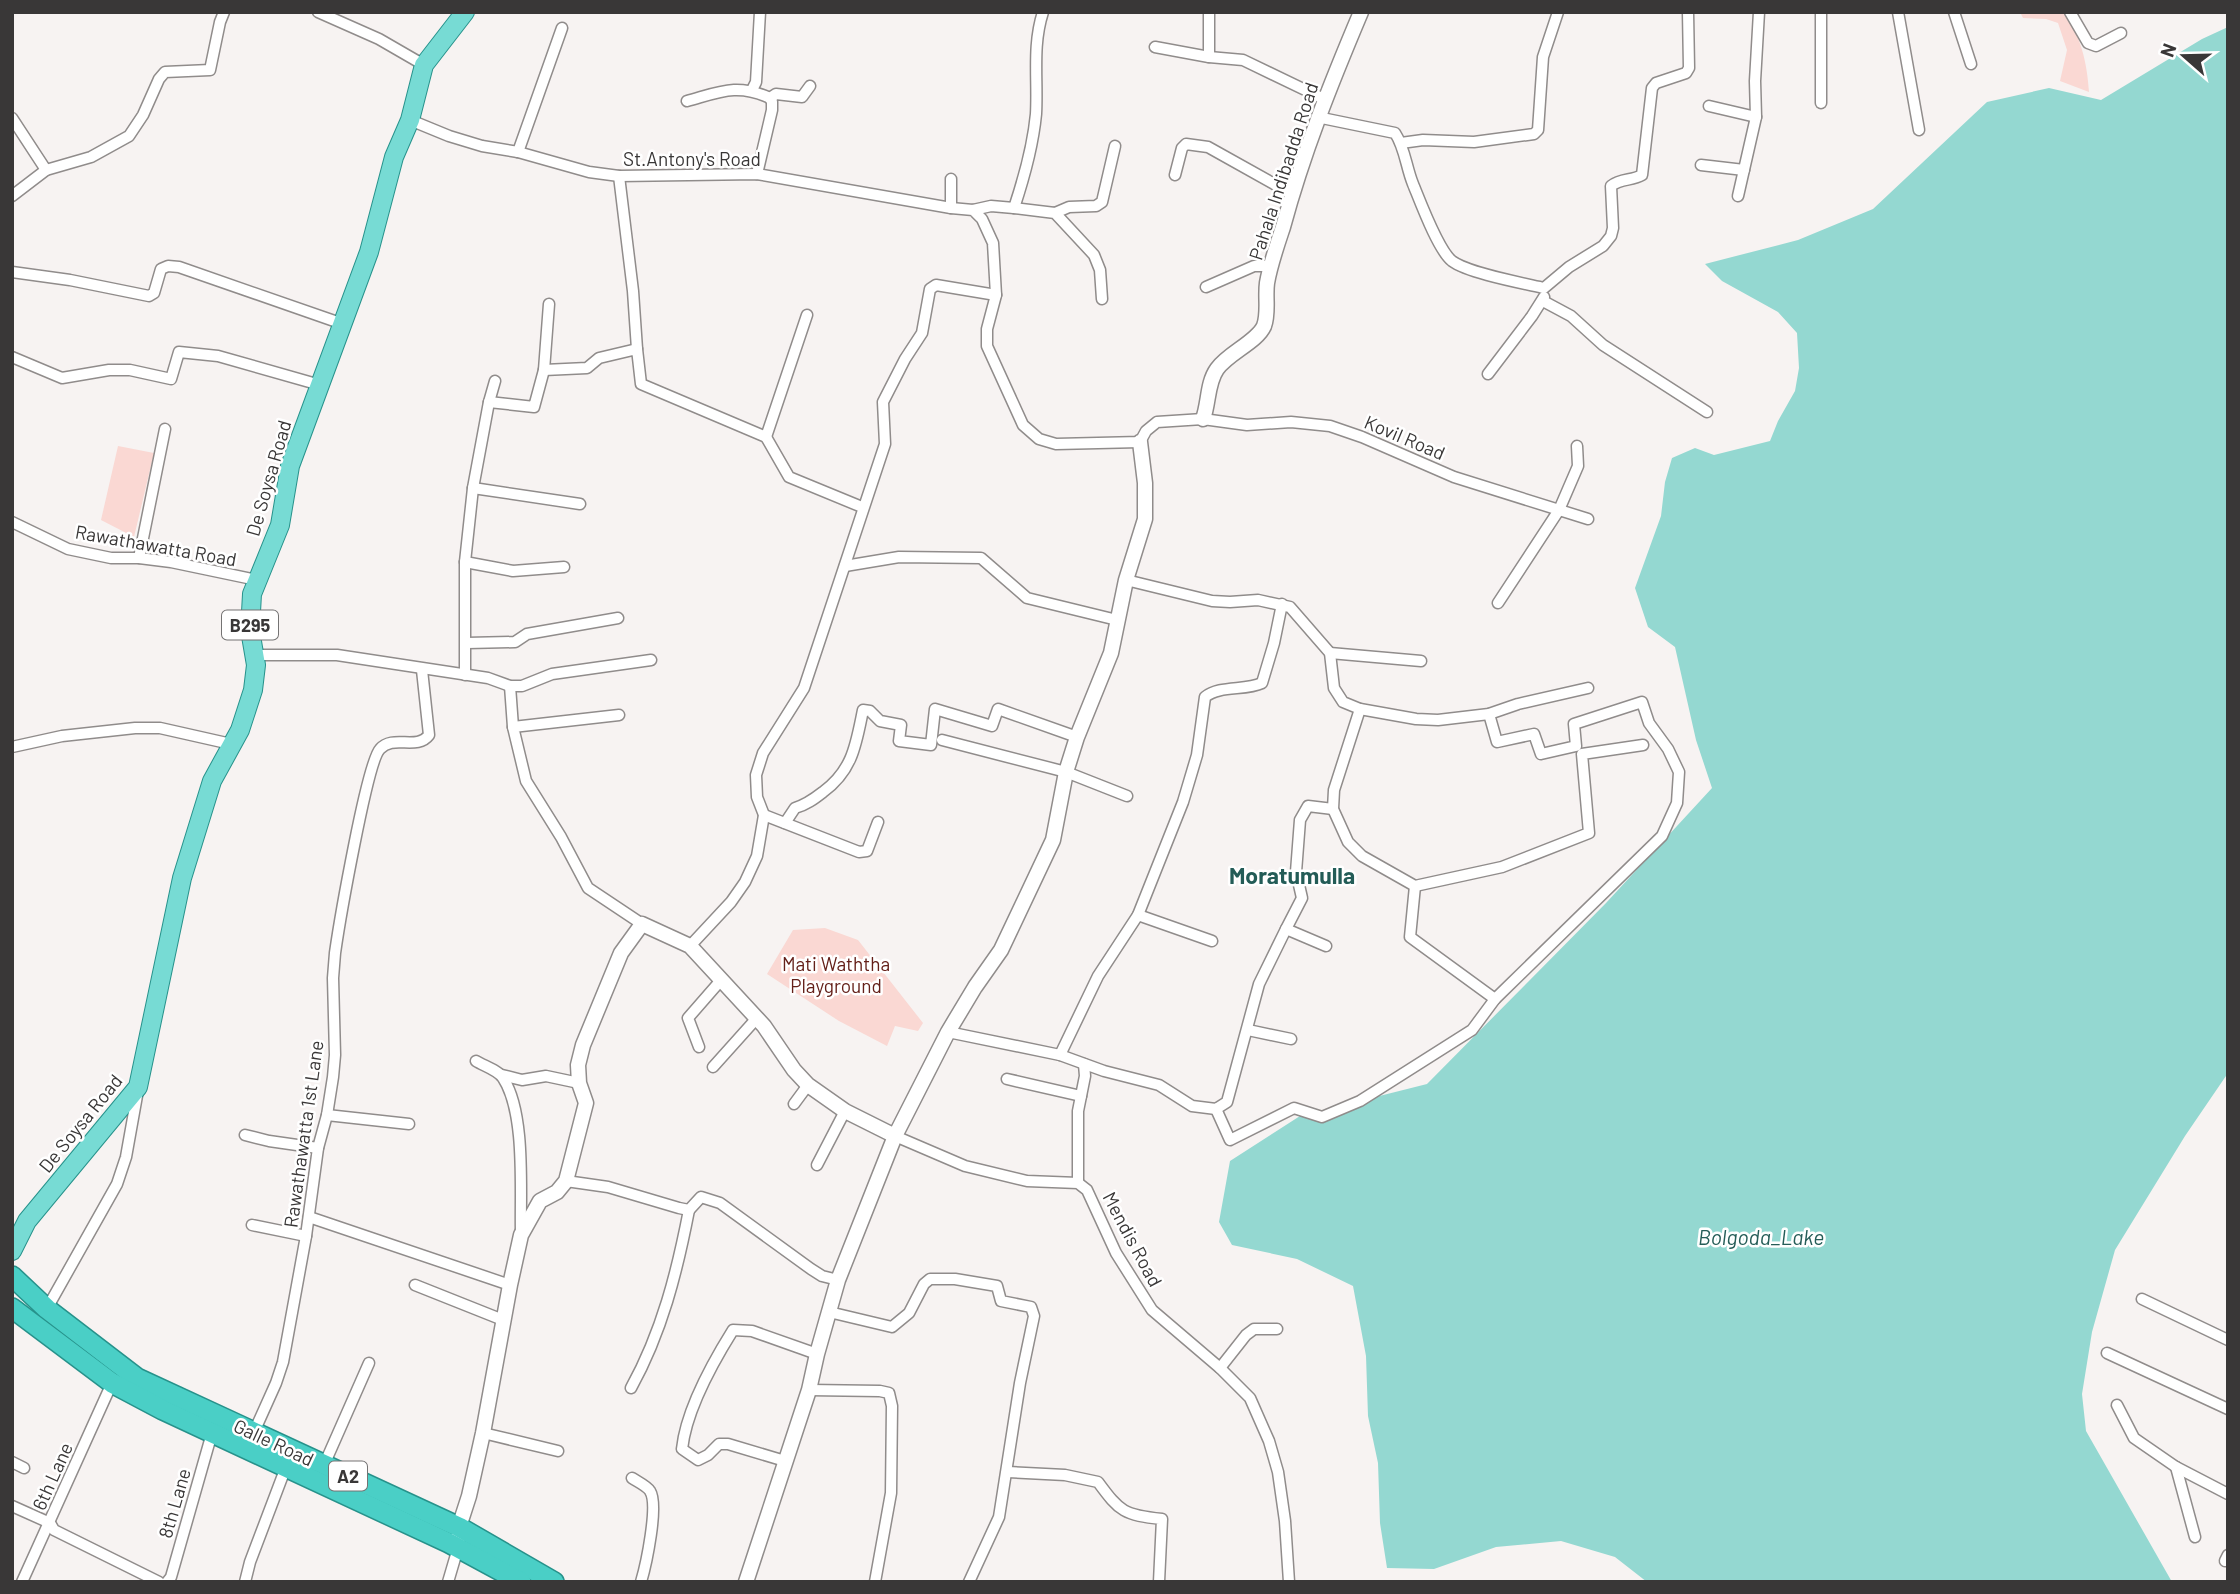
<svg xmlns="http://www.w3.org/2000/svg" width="2240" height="1594" font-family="Barlow,sans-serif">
  <rect width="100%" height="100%" fill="#f7f3f2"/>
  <g fill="#fad8d3">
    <path d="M 2020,12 L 2065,12 C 2081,39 2087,61 2089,92 L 2060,81 L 2067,50 L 2058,23 L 2046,19 L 2023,18 Z"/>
    <path d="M 118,446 L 154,453 L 134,537 L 101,520 Z"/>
    <path d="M 825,928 L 858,940 L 923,1023 L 918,1031 L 895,1026 L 887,1046 L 839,1021 L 767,974 L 793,930 Z"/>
  </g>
  <path fill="#94d8d1" d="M 2228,27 L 2228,1073 L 2185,1136 L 2115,1250 L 2092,1332 L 2082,1394 L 2086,1431 L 2172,1582 L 1647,1582 L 1615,1557 L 1561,1541 L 1496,1547 L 1434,1569 L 1387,1568 L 1380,1523 L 1378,1463 L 1368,1416 L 1366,1356 L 1353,1286 L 1297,1259 L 1232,1245 L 1219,1222 L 1230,1161 L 1300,1116 L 1427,1084 L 1606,903 L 1712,788 L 1696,740 L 1675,647 L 1648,627 L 1635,588 L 1661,516 L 1665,482 L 1672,458 L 1695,448 L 1714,455 L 1770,441 L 1778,421 L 1795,391 L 1799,368 L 1797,333 L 1778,312 L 1722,281 L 1705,264 L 1798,240 L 1873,209 L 1987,102 L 2049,88 L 2101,100 L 2202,39 Z"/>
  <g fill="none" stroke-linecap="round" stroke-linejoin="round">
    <defs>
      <g id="minor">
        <path d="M 318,12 L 379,39 L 424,65"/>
        <path d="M 1209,12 L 1209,57"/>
        <path d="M 1821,12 L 1821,103"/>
        <path d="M 1898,12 L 1919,130"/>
        <path d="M 1954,12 L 1971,64"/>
        <path d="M 2070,12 L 2088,43 L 2096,46 L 2121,33"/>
        <path d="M 1155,47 L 1209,57 L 1243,60 L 1324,99"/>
        <path d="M 752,90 L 756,82 L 760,12"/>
        <path d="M 687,101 C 720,92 737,83 770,98 L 776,94 L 802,97 L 810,86"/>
        <path d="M 1709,106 L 1756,117"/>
        <path d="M 1317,117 L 1395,133 C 1405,148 1406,167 1413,184 C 1420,201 1438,250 1452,261 C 1468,273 1522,283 1544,288 L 1569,267 L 1603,246 L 1611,236 L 1613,228 L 1611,186 C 1621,178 1632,181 1642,175 L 1652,88 L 1656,83 L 1686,73 L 1689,68 L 1688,12"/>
        <path d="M 12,118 L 46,170"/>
        <path d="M 410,120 L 449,136 L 482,146 L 518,152 L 589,172 L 619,176 L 757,174 L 951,208 L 951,179"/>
        <path d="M 1401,143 L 1423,140 L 1474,142 L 1534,134 L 1538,130 L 1543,57 L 1558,12"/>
        <path d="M 518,152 L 562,28"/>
        <path d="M 1701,165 L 1744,170"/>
        <path d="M 757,174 L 772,110 L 772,102 L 770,98"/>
        <path d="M 1175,175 L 1182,148 L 1186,144 L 1208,147 L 1292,194"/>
        <path d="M 619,176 L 633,291 L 637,349"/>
        <path d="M 12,196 L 46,170 L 91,157 L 129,136 L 143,115 L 159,79 L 165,72 L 210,70 L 220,22 L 224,12"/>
        <path d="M 1738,196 L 1756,117 L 1755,81 L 1759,12"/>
        <path d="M 951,208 L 973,210 L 982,219 L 993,243 L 996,295 L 987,329 L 987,346 L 1023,425 L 1039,439 L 1056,444 L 1140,442 L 1146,431 L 1157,422 L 1203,419 L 1247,425 L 1291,422 L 1330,426 L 1362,437 L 1454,477 L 1588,519"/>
        <path d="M 1014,208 L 1055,213 L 1094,255 L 1100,270 L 1102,299"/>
        <path d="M 973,210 L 991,206 L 1014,208 C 1024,178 1033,146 1036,114 C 1038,79 1032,46 1043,12"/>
        <path d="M 1055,213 L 1069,207 L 1096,206 L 1102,202 L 1115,146"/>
        <path d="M 12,272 L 70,280 L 149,296 L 154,293 L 161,269 L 168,266 L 179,267 L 343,324"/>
        <path d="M 1206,287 L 1254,266 L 1272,266"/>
        <path d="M 1543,301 L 1571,316 L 1603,345 L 1707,412"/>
        <path d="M 12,357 L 62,378 L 109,370 L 130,370 L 171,379 L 179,352 L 218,356 L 320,385"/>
        <path d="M 544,370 L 587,368 L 599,358 L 637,349 L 641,384 L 766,437 L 789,477 L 862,507"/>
        <path d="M 1488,374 L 1532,316 L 1544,297"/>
        <path d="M 489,402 L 534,407 L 544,370 L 549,304"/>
        <path d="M 766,437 L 807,315"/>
        <path d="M 473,488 L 580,504"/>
        <path d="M 12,522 L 68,549 L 111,558 L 139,558 L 171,562 L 257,580"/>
        <path d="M 139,558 L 165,429"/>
        <path d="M 465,562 L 513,571 L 564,567"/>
        <path d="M 845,566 L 899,557 L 981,558 L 1027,598 L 1117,620"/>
        <path d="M 1126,580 L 1212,601 L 1230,602 L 1258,600 L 1290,607 L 1330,653 L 1334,688 L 1343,702 L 1360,709 L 1416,719 L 1438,720 L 1489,714 L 1518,704 L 1588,688"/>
        <path d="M 1498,603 L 1559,510 L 1578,466 L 1577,446"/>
        <path d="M 467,643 L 515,642 L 527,634 L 618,618"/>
        <path d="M 1330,653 L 1421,661"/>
        <path d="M 256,655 L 337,655 L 488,678 L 510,686 L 522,686 L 552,674 L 651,660"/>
        <path d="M 465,675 L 465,562 L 473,488 L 489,402 L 495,381"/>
        <path d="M 510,686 L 513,727"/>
        <path d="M 1360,709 L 1334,790 L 1333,809 L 1348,842 L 1362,856 L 1415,886 L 1502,867 L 1589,833 L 1582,754 L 1643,745"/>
        <path d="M 619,715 L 513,727 L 526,781 L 561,837 L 588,888 L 642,924"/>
        <path d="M 942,740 L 1066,772 L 1127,796"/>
        <path d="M 12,747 L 62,736 L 135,728 L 160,728 L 231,744"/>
        <path d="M 764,815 L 859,852 L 867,851 L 878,822"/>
        <path d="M 785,823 L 795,808 C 806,805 814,799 823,792 C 853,770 856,744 863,710 L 870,711 L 880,721 L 901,725 L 899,741 L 931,745 L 935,709 L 992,726 L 998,709 L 1077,737"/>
        <path d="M 1415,886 L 1410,937 L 1495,999"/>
        <path d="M 1138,915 L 1212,941"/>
        <path d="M 1286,929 L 1302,898 L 1296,872 L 1300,820 L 1308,806 L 1333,809"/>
        <path d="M 690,946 L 731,902 L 745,882 L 757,856 L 764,815 L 757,797 L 756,775 L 763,753 L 804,688 L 885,444 L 883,402 L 905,359 L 922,333 L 930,289 L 936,285 L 996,295"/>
        <path d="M 1248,1030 L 1291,1039"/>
        <path d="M 948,1032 L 1060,1055 L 1104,1071 L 1159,1085 L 1192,1106 L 1216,1109 L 1227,1102 L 1259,984 L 1286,929 L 1326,946"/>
        <path d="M 699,1047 L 688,1018 L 722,979"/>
        <path d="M 1060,1055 L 1098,976 L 1138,915 L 1183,802 L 1197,755 L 1205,697 C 1220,685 1245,691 1262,683 L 1274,643 L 1282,604"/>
        <path d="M 476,1061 C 484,1066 498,1070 503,1078 C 526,1113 520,1191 521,1232"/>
        <path d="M 713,1067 L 757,1018"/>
        <path d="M 502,1075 L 522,1080 L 546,1076 L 579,1083"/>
        <path d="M 1007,1079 L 1081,1096"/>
        <path d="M 794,1104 L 808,1085"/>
        <path d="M 1216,1109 L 1230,1140 L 1294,1108 L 1322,1117 L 1360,1101 L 1472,1030 L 1495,999 L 1662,836 L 1677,803 L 1679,772 L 1668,749 L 1649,723 L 1642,702 L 1574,724 L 1576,746 L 1541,754 L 1534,734 L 1497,742 L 1489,714"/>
        <path d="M 327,1115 L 409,1124"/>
        <path d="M 245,1135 L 269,1141 L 318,1148"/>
        <path d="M 895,1136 L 965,1166 L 1027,1181 L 1078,1183 L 1087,1190 L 1116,1253 L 1152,1310 L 1220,1368 L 1250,1398 L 1269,1441 L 1278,1472 L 1285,1521 L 1289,1582"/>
        <path d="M 817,1165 L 845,1111"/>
        <path d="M 566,1181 L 608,1187 L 679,1208 L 689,1210 L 701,1197 L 720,1203 L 811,1269 L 822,1276 L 838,1280"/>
        <path d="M 1078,1183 L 1078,1111 L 1085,1076 L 1084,1064"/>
        <path d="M 309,1217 L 510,1285"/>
        <path d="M 252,1225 L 306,1236"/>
        <path d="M 415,1285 L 503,1320"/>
        <path d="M 2142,1299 L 2228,1340"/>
        <path d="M 45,1312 L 117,1184 L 126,1157 L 138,1090"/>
        <path d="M 829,1312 L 892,1327 L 909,1313 L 924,1284 L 930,1279 L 955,1279 L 997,1286 L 1001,1301 L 1031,1307 L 1034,1316 L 1020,1383 L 999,1517 L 969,1582"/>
        <path d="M 2107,1353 L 2228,1409"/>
        <path d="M 1220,1368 L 1246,1335 L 1254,1329 L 1277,1329"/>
        <path d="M 631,1388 C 662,1332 677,1272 689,1210"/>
        <path d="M 809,1390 L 880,1391 L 889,1393 L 892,1406 L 891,1493 L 875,1582"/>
        <path d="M 2117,1405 L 2134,1438 L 2176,1467 L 2228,1494"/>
        <path d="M 254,1432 L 276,1383 L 283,1362 L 306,1236 L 318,1148 L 327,1115 L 333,1077 L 335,1055 L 333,978 L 335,953 C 339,925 367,762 380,749 C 393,734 417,751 429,735 L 422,670"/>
        <path d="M 483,1433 L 558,1451"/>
        <path d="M 785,1461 L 728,1444 L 719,1444 L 708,1455 L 698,1460 L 682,1449 C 686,1411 713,1362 733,1330 L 752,1331 L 817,1354"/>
        <path d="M 12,1462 L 24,1468"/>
        <path d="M 324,1465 L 369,1363"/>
        <path d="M 2176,1467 L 2195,1537"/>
        <path d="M 1008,1472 L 1065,1475 L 1098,1482 C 1120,1512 1124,1515 1162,1519 L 1159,1582"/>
        <path d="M 632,1478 C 638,1482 647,1486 650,1491 C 659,1505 646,1565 641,1582"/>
        <path d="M 12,1506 L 50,1523 L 54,1530 L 159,1582"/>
        <path d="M 2225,1561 L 2228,1555"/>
        <path d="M 22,1582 L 112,1383"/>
        <path d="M 167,1582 L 171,1577 L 212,1433"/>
        <path d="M 245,1582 L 250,1562 L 286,1467"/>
        <path d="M 448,1582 L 458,1548"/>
      </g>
      <g id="tertiary">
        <path d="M 1203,419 C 1209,403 1207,383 1217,369 C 1228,353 1257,342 1264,326 C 1269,313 1265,297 1267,283 C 1270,265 1277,245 1283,227 C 1303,153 1331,83 1361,12"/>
        <path d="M 459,1537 L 459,1527 L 469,1496 L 483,1433 L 510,1285 L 521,1235 L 540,1201 L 557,1192 L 566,1181 L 586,1103 L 579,1083 L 578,1065 L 583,1045 L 621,953 L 642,924 L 690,946 L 764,1026 L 794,1070 L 808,1085 L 845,1111 L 895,1136"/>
        <path d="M 746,1582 L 809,1390 L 817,1354 L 838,1280 L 895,1136 L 948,1032 L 975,987 L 1001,950 L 1053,840 L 1066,772 L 1077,737 L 1111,653 L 1126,580 L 1145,519 L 1145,483 L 1140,442"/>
      </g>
      <path id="primary" d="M 12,1251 L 27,1221 L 138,1087 L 182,878 L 212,781 L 240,730 L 253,690 L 256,665 L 250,630 L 252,594 L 280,525 L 290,466 L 369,252 L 394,157 L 410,120 L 424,65 L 465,12"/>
      <g id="trunk">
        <path d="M 12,1276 L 47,1309 L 137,1378 L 459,1527 L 554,1582"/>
        <path d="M 12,1308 L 112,1383 L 163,1410 L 449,1543 L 521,1582"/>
      </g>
    </defs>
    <use href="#minor" stroke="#908c8b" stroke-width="13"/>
    <use href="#tertiary" stroke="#908c8b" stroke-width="17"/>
    <use href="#primary" stroke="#27928b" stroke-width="20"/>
    <use href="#trunk" stroke="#27928b" stroke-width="22"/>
    <use href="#minor" stroke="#fff" stroke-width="10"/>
    <use href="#tertiary" stroke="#fff" stroke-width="14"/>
    <use href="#primary" stroke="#77dbd4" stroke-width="18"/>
    <use href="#trunk" stroke="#4acfc6" stroke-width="19"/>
  </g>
  <g text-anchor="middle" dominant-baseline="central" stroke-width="5" stroke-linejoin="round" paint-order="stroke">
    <g fill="#fff" stroke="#747373" stroke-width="2">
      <rect x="222" y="610.5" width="56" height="29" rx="5"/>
      <rect x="329" y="1461.5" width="38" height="29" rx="5"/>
    </g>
    <g font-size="18" font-weight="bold" fill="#393737">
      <text x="250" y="625">B295</text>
      <text x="348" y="1476">A2</text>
    </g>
    <g font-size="19" fill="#393737" stroke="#fff">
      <text x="692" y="158">St.Antony's Road</text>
      <text transform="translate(1283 171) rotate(-72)">Pahala Indibadda Road</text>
      <text transform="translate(1405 437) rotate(23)">Kovil Road</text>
      <text transform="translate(268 478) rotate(-74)">De Soysa Road</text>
      <text transform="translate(156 545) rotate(10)">Rawathawatta Road</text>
      <text transform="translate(80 1123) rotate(-51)">De Soysa Road</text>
      <text transform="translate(303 1134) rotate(-82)">Rawathawatta 1st Lane</text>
      <text transform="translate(1133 1239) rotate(62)">Mendis Road</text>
      <text transform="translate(274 1442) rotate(25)">Galle Road</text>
      <text transform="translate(52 1476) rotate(-66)">6th Lane</text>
      <text transform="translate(174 1503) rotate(-74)">8th Lane</text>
    </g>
    <g font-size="19" fill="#642019" stroke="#fff">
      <text x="836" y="963">Mati Waththa<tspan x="836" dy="22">Playground</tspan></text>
    </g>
    <g font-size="21" font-style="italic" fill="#255d58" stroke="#fff">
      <text x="1761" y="1236">Bolgoda_Lake</text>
    </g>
    <g font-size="23" font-weight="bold" fill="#235c57" stroke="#fff">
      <text x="1292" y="875">Moratumulla</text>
    </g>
  </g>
  <rect width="2240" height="1594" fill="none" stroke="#393737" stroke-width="28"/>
  <g transform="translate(2184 56) rotate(290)" stroke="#ffffff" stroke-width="5" paint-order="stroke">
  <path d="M0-5L12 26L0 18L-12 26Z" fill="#393737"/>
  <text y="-10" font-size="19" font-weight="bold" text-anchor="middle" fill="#393737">N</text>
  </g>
</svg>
